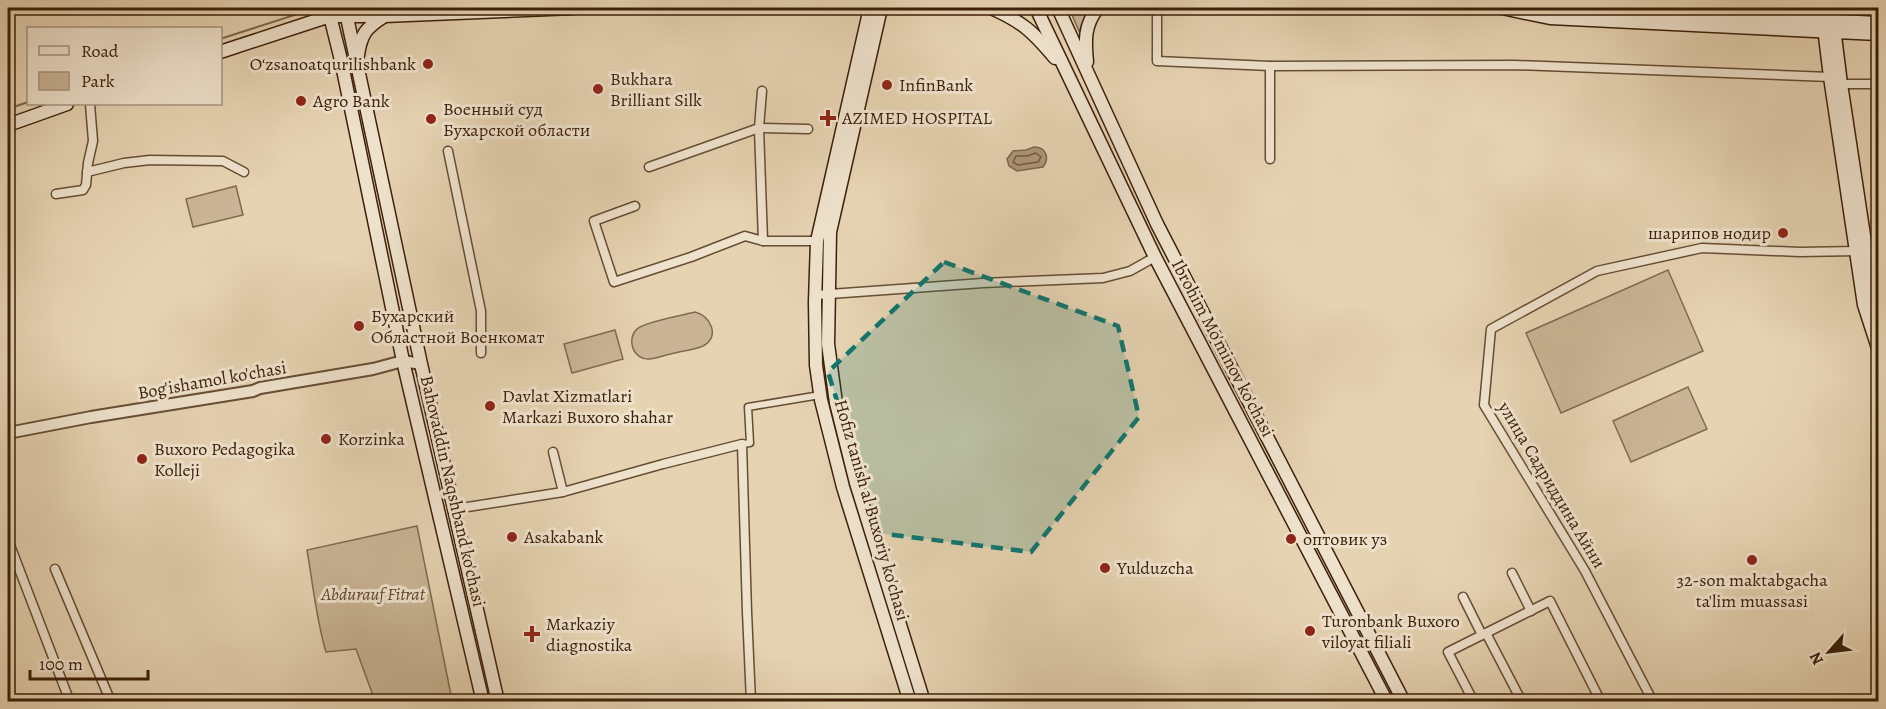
<svg xmlns="http://www.w3.org/2000/svg" width="1886" height="709" font-family="Alegreya,serif">
  <rect width="100%" height="100%" fill="#e6d3b2"/>
  <filter id="stains"><feTurbulence type="fractalNoise" baseFrequency=".00333" numOctaves="4"/><feColorMatrix values="0 0 0 0 .2 0 0 0 0 .09 0 0 0 0 .02 0 0 0 .5 -.17"/></filter>
  <radialGradient id="worn" r=".72"><stop offset=".6" stop-color="#630" stop-opacity="0"/><stop offset="1" stop-color="#630" stop-opacity=".3"/></radialGradient>
  <g fill="#c9b595" stroke="#826a4f" stroke-width="1.5">
    <path d="M 1069,8 L 1092,8 L 1079,31 Z"/>
    <path d="M 236,186 L 243,215 L 193,227 L 186,199 Z"/>
    <path d="M 1668,270 L 1703,351 L 1561,413 L 1526,333 Z"/>
    <path d="M 695,312 C 710,315 721,337 703,346 C 694,350 681,351 671,354 C 664,355 656,359 649,359 C 633,360 626,339 637,329 C 644,322 683,315 695,312 Z"/>
    <path d="M 615,330 L 623,359 L 572,373 L 564,344 Z"/>
    <path d="M 1688,387 L 1707,429 L 1631,462 L 1613,421 Z"/>
    <path d="M 417,526 L 451,695 L 428,701 L 375,701 L 356,649 L 326,652 C 316,619 313,584 307,550 Z"/>
  </g>
  <path fill="#ac9679" stroke="#7f674c" stroke-width="1.5" d="M 1034,147 C 1046,147 1050,158 1043,167 L 1017,171 L 1009,166 L 1007,159 L 1013,151 L 1026,150 Z"/>
  <g fill="none" stroke-linecap="round" stroke-linejoin="round">
    <path stroke="#745b41" stroke-width="1.5" d="M 1036,153 L 1041,157 L 1038,162 L 1018,165 L 1013,162 L 1016,156 L 1027,156 Z"/>
    <g stroke="#7f674c" stroke-width="2">
      <path d="M 220,39 L 310,10"/>
      <path d="M 8,109 L 28,102"/>
    </g>
    <defs>
      <path id="pedestrian" d="M 742,444 L 750,443 L 748,407 L 820,395"/>
      <g id="minor">
        <path d="M 1157,8 L 1157,61 L 1270,66 L 1515,65 L 1830,77"/>
        <path d="M 1270,66 L 1270,159"/>
        <path d="M 1841,84 L 1878,84"/>
        <path d="M 762,91 L 759,128 L 763,241"/>
        <path d="M 448,151 L 481,311 L 481,353"/>
        <path d="M 649,167 L 759,128 L 808,129"/>
        <path d="M 87,172 L 124,163 L 150,160 L 223,161 L 244,172"/>
        <path d="M 56,194 L 83,190 L 86,185 L 88,163 L 93,141 L 90,104"/>
        <path d="M 635,206 L 594,221 L 614,282 L 691,257 L 745,236 L 763,241 L 817,241"/>
        <path d="M 816,295 L 983,283 L 1103,278 L 1130,271 L 1155,257"/>
        <path d="M 553,452 L 563,492"/>
        <path d="M 455,509 L 563,492 L 663,464 L 742,444 L 747,612 L 751,702"/>
        <path d="M 8,540 L 70,702"/>
        <path d="M 55,569 L 111,702"/>
        <path d="M 1512,573 L 1531,611"/>
        <path d="M 1463,597 L 1482,635"/>
        <path d="M 1486,633 L 1522,702"/>
        <path d="M 1474,702 L 1448,652 L 1550,601 L 1601,702"/>
        <path d="M 1653,702 L 1585,571 L 1484,405 L 1491,329 L 1597,271 L 1702,248 L 1800,252 L 1857,251"/>
      </g>
      <path id="tertiary" d="M 8,433 L 91,417 L 253,391 L 260,388 L 373,369 L 403,361 L 421,364"/>
      <g id="secondary">
        <path d="M 328,8 L 341,60 L 403,361 L 483,702"/>
        <path d="M 345,8 L 421,364 L 498,702"/>
        <path d="M 870,8 L 817,241 L 815,302 L 816,365 L 821,400 L 843,487 L 910,702"/>
        <path d="M 881,8 L 830,232 L 828,344 L 836,403 L 856,483 L 924,702"/>
        <path d="M 991,8 C 1023,22 1033,32 1055,58"/>
        <path d="M 1036,8 L 1155,257 L 1387,702"/>
        <path d="M 1058,8 L 1157,224 L 1404,702"/>
        <path d="M 1502,8 L 1550,18 L 1878,34"/>
        <path d="M 1579,8 L 1878,23"/>
        <path d="M 1823,20 L 1830,77 L 1864,305 L 1878,348"/>
        <path d="M 1833,20 L 1841,84 L 1875,308 L 1878,318"/>
        <path d="M 220,52 L 330,16 L 384,16 L 574,8"/>
        <path d="M 358,55 C 361,34 366,28 383,17"/>
        <path d="M 1087,62 C 1085,41 1084,25 1098,8"/>
        <path d="M 8,125 L 67,104"/>
      </g>
    </defs>
    <use href="#pedestrian" stroke="#664d33" stroke-width="9"/>
    <use href="#minor" stroke="#664d33" stroke-width="11"/>
    <use href="#tertiary" stroke="#664d33" stroke-width="14"/>
    <use href="#secondary" stroke="#3c2009" stroke-width="15"/>
    <use href="#pedestrian" stroke="#efe2cd" stroke-width="6"/>
    <use href="#minor" stroke="#efe2cd" stroke-width="8"/>
    <use href="#tertiary" stroke="#efe2cd" stroke-width="10"/>
    <use href="#secondary" stroke="#efe2cd" stroke-width="12"/>
  </g>
  <path fill="#0f766e" fill-opacity="0.2" stroke="#0f766e" stroke-width="4.5" stroke-dasharray="12 8" stroke-linejoin="round" d="M 944,262 L 1118,326 L 1139,417 L 1031,552 L 878,533 L 828,372 Z"/>
  <g fill="#8f2418" stroke="#efe2cd" stroke-width="2">
    <circle cx="428" cy="64" r="6"/>
    <circle cx="887" cy="85" r="6"/>
    <circle cx="598" cy="89" r="6"/>
    <circle cx="301" cy="101" r="6"/>
    <path d="M825 109h6v6h6v6h-6v6h-6v-6h-6v-6h6z"/>
    <circle cx="431" cy="119" r="6"/>
    <circle cx="1783" cy="233" r="6"/>
    <circle cx="359" cy="326" r="6"/>
    <circle cx="490" cy="406" r="6"/>
    <circle cx="326" cy="439" r="6"/>
    <circle cx="142" cy="459" r="6"/>
    <circle cx="512" cy="537" r="6"/>
    <circle cx="1291" cy="539" r="6"/>
    <circle cx="1752" cy="560" r="6"/>
    <circle cx="1105" cy="568" r="6"/>
    <circle cx="1310" cy="631" r="6"/>
    <path d="M529 625h6v6h6v6h-6v6h-6v-6h-6v-6h6z"/>
  </g>
  <g text-anchor="middle" dominant-baseline="central" stroke-width="6" stroke-linejoin="round" paint-order="stroke">
    <g font-size="18" fill="#3c2009" stroke="#efe2cd" text-anchor="start">
      <text x="416" y="64" text-anchor="end">Oʻzsanoatqurilishbank</text>
      <text x="610" y="79">Bukhara<tspan x="610" dy="21">Brilliant Silk</tspan></text>
      <text x="899" y="85">InfinBank</text>
      <text x="313" y="101">Agro Bank</text>
      <text x="443" y="109">Военный суд<tspan x="443" dy="21">Бухарской области</tspan></text>
      <text x="842" y="118">AZIMED HOSPITAL</text>
      <text x="1771" y="233" text-anchor="end">шарипов нодир</text>
      <text x="371" y="316">Бухарский<tspan x="371" dy="21">Областной Военкомат</tspan></text>
      <text x="502" y="396">Davlat Xizmatlari<tspan x="502" dy="21">Markazi Buxoro shahar</tspan></text>
      <text x="338" y="439">Korzinka</text>
      <text x="154" y="449">Buxoro Pedagogika<tspan x="154" dy="21">Kolleji</tspan></text>
      <text x="524" y="537">Asakabank</text>
      <text x="1303" y="539">оптовик уз</text>
      <text x="1117" y="568">Yulduzcha</text>
      <text x="1752" y="580" text-anchor="middle">32-son maktabgacha<tspan x="1752" dy="21">ta'lim muassasi</tspan></text>
      <text x="1322" y="621">Turonbank Buxoro<tspan x="1322" dy="21">viloyat filiali</tspan></text>
      <text x="546" y="624">Markaziy<tspan x="546" dy="21">diagnostika</tspan></text>
    </g>
    <g font-size="18" fill="#3c2009" stroke="#efe2cd">
      <text transform="translate(1223 348) rotate(62)">Ibrohim Mo'minov ko'chasi</text>
      <text transform="translate(212 380) rotate(-10)">Bog'ishamol ko'chasi</text>
      <text transform="translate(1552 485) rotate(59)">улица Садриддина Айни</text>
      <text transform="translate(453 491) rotate(77)">Bahovaddin Naqshband ko'chasi</text>
      <text transform="translate(872 510) rotate(74)">Hofiz tanish al Buxoriy ko'chasi</text>
    </g>
    <g font-size="18" font-style="italic" fill="#5f452c" stroke="#efe2cd">
      <text x="373" y="594">Abdurauf Fitrat</text>
    </g>
  </g>
  <rect width="1886" height="709" fill="none" stroke="#e6d3b2" stroke-width="30"/>
  <rect x="9" y="9" width="1868" height="691" fill="none" stroke="#3c2009" stroke-width="3"/>
  <rect x="15" y="15" width="1856" height="679" fill="none" stroke="#3c2009" stroke-width="1.5"/>
  <rect x="27" y="27" width="195" height="78" fill="#efe2cd" stroke="#a7947f" stroke-width="1.5"/>
  <rect x="39" y="46" width="30" height="9" fill="#efe2cd" stroke="#a7947f" stroke-width="1.5"/>
  <text x="81" y="57" font-size="18" fill="#3c2009">Road</text>
  <rect x="39" y="72" width="30" height="18" fill="#c9b595" stroke="#a7947f" stroke-width="1.5"/>
  <text x="81" y="87" font-size="18" fill="#3c2009">Park</text>
  <g transform="translate(1829 652) rotate(242)" stroke="#efe2cd" stroke-width="4.5" paint-order="stroke">
  <path d="M0-4.5L10 22L0 15L-10 22Z" fill="#3c2009"/>
  <text y="-9" font-size="16" font-weight="bold" text-anchor="middle" fill="#3c2009">N</text>
  </g>
  <path d="M30 670v9h118v-9" fill="none" stroke="#3c2009" stroke-width="3"/>
  <text x="39" y="670" font-size="18" fill="#3c2009" stroke="#efe2cd" stroke-width="4.5" paint-order="stroke">100 m</text>
  <rect width="100%" height="100%" filter="url(#stains)"/>
  <rect width="100%" height="100%" fill="url(#worn)"/>
</svg>
